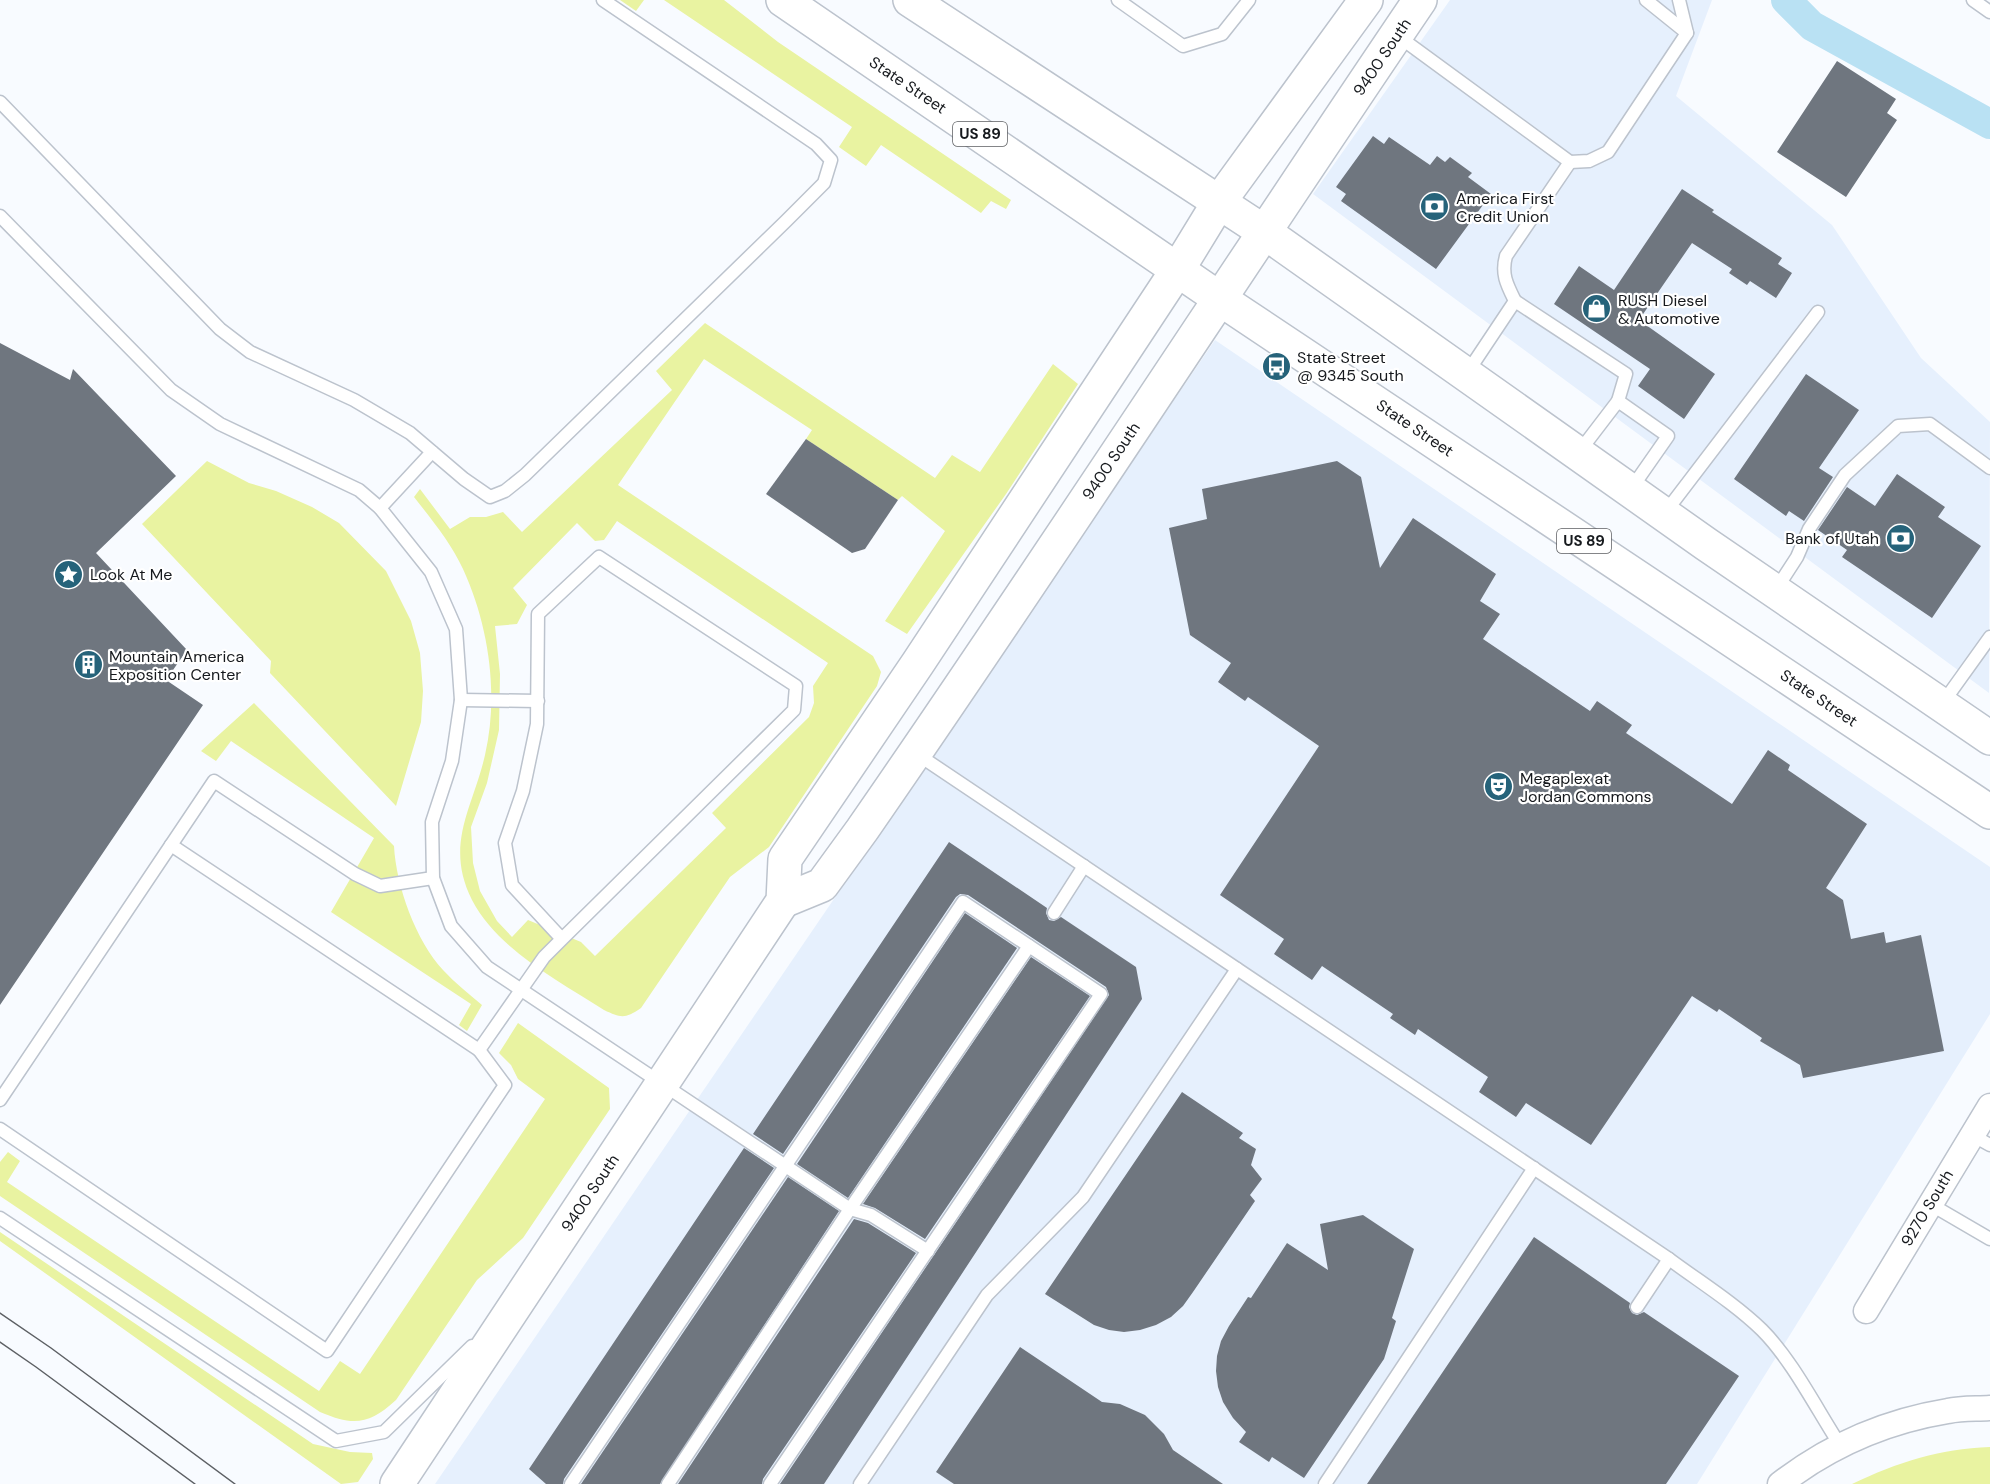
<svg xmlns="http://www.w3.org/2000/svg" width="1990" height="1484" font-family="'DM Sans',sans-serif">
  <rect width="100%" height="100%" fill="#f8fbff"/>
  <g fill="#e6f0fd">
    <path d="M 1450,0 L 1712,0 L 1676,96 L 1832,225 L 1921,358 L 1990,422 L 1989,693 L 1313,194 Z"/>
    <path d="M 1215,340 L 1990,867 L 1990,1014 L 1697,1484 L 435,1484 Z"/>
  </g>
  <g fill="#e9f3a1" fill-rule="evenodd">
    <path d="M 620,0 L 644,0 L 636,11 Z"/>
    <path d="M 664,0 L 724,0 L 778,42 L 1011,200 L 1006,209 L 991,201 L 981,213 L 881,145 L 866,166 L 839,147 L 852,127 Z"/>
    <path d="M 705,323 L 935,478 L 952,455 L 980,472 L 1053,364 L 1078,384 L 1006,494 L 907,634 L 885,621 L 945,531 L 902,496 L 898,500 L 806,439 L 812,430 L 704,359 L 618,485 L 873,656 L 881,672 L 877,686 L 769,847 L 730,877 L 641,1008 C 625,1019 621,1018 604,1010 C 559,981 498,950 472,900 C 444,844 473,808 485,755 C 499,694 489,626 463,569 C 451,543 432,520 414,497 L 420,489 L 450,529 L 470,517 L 486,517 L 503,512 L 522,532 L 672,390 L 656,371 ZM 617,521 L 828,663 L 813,686 L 814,703 L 809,717 L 712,813 L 726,828 L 595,956 L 581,942 L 528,920 L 512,937 L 497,921 L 480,891 L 473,863 L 471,827 L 487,783 L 499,730 L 500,674 L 495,626 L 517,624 L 527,605 L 513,588 L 577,523 L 595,541 L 604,540 Z"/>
    <path d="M 207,461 L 249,483 L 276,491 L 312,507 L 339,523 L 386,571 L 411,621 L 420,653 L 423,691 L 421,722 L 396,806 L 270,673 L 271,661 L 142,524 Z"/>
    <path d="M 254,703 L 394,846 C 396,886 416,941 443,970 C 455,983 469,994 482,1005 L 467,1031 L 459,1025 L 471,1004 L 331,912 L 374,838 L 231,741 L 216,761 L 201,751 Z"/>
    <path d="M 518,1023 L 609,1088 L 610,1109 L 523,1238 L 477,1280 L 396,1400 C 369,1425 353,1426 320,1412 L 0,1196 L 0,1162 L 8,1152 L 20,1161 L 7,1182 L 319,1391 L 340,1361 L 360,1374 L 545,1099 L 518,1079 L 511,1065 L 499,1053 Z"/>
    <path d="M 0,1232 L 313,1444 L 350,1452 L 372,1453 L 373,1459 L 358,1482 L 341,1484 L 0,1241 Z"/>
    <path d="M 1990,1447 L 1990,1484 L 1852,1484 C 1898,1462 1939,1449 1990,1447 Z"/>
  </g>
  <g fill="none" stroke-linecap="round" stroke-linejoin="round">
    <path stroke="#b9e1f3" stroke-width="30" d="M 1786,0 L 1812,26 L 1990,124"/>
  </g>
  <g fill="#6f767f">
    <path d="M 1837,61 L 1896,99 L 1887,113 L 1897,120 L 1846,197 L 1777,152 Z"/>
    <path d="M 1373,136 L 1384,144 L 1389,137 L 1430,165 L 1437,156 L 1445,162 L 1450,157 L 1472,173 L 1468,177 L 1491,194 L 1436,269 L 1341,201 L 1346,194 L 1336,187 Z"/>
    <path d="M 1682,189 L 1714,210 L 1712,212 L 1782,258 L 1778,264 L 1792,273 L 1776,298 L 1750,281 L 1747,285 L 1729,273 L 1732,269 L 1692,243 L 1639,320 L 1715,374 L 1684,419 L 1638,386 L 1650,369 L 1554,304 L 1579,266 L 1614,290 Z"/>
    <path d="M 0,343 L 70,380 L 73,369 L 176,476 L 96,553 L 187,650 L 166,680 L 203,705 L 0,1005 Z"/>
    <path d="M 1806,374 L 1859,410 L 1819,468 L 1833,477 L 1804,521 L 1789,511 L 1786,516 L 1734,479 Z"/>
    <path d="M 806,439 L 898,500 L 865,549 L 852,553 L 766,494 Z"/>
    <path d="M 1337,461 L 1361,477 L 1380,568 L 1413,518 L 1496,574 L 1480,601 L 1500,614 L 1483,639 L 1590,711 L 1597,701 L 1632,725 L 1626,733 L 1732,804 L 1768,750 L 1790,765 L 1788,770 L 1867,824 L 1826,888 L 1843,900 L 1851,939 L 1884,932 L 1886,943 L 1921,935 L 1944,1051 L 1803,1078 L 1800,1065 L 1760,1041 L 1762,1038 L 1719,1009 L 1717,1012 L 1692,996 L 1591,1145 L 1526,1103 L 1516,1117 L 1479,1092 L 1488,1077 L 1418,1029 L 1415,1035 L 1390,1018 L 1393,1014 L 1322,966 L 1312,980 L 1274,954 L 1284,939 L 1220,895 L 1319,746 L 1248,697 L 1245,701 L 1218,682 L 1231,663 L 1190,635 L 1169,528 L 1207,519 L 1202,489 Z"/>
    <path d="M 1897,474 L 1945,507 L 1938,517 L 1981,546 L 1932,618 L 1842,557 L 1847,550 L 1818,530 L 1847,487 L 1875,506 Z"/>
    <path d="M 949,842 L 1047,908 L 1046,913 L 1049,920 L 1054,921 L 1061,917 L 1136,967 L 1142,999 L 824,1484 L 780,1484 L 1109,995 L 1106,987 L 968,895 L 960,894 L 956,897 L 783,1154 L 753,1134 Z"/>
    <path d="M 965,913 L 1017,948 L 848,1198 L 797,1164 Z"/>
    <path d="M 1031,957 L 1090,996 L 925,1239 L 875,1208 L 863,1204 Z"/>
    <path d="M 1182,1092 L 1243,1133 L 1239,1138 L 1256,1149 L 1251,1165 L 1262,1179 L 1250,1195 L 1255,1201 L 1193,1292 L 1183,1306 L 1171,1317 L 1156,1325 L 1140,1330 L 1124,1332 L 1109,1330 L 1094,1325 L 1045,1294 Z"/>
    <path d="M 744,1148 L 774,1168 L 564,1479 L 563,1484 L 546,1484 L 529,1469 Z"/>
    <path d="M 788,1177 L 839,1211 L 660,1484 L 581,1484 Z"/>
    <path d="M 1363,1215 L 1414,1249 L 1392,1318 L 1396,1321 L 1384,1359 L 1304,1478 L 1272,1457 L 1269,1462 L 1239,1442 L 1246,1432 L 1233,1418 L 1223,1402 L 1218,1387 L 1216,1371 L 1217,1356 L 1221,1341 L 1229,1326 L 1248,1297 L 1251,1298 L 1287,1243 L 1328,1270 L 1320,1224 Z"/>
    <path d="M 854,1219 L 868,1223 L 916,1253 L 763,1479 L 762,1484 L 678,1484 Z"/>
    <path d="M 1534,1237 L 1630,1303 L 1629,1307 L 1632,1313 L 1637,1315 L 1644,1312 L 1739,1376 L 1666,1484 L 1367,1484 Z"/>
    <path d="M 1020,1347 L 1102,1402 L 1120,1404 L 1145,1415 L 1164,1434 L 1173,1450 L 1223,1484 L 954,1484 L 936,1472 Z"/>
  </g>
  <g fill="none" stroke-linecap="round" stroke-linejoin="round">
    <defs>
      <g id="lane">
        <path d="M 1118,0 L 1183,46 L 1222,34 L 1249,0"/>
        <path d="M 1646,0 L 1687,33"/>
        <path d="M 1973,0 L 1990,12"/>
        <path d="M 1398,36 L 1570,162 L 1506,256 C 1501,274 1507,285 1515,301 L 1467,373"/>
        <path d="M 0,102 L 220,329 L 250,352 L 354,400 L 410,433 L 464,479 L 490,497 L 505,491 L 525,475 L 786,221 L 824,183 L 831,160 L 816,144 L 603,0"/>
        <path d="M 1570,162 L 1589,161 L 1608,152 L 1687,33 L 1679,0"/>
        <path d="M 0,216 L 171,390 L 220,424 L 359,490 L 380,508 L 431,572 L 456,629 L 461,700 L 452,761 L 432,822 L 433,878 L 451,926 L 487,967 L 850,1209 L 871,1215 L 928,1251"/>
        <path d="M 1515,301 L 1626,374 L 1618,401"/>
        <path d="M 1579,452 L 1618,401 L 1668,436 L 1631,489"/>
        <path d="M 380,508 L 432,452"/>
        <path d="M 1664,514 L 1818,312"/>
        <path d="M 1775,591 L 1797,557 L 1809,529 L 1845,475 L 1898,426 L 1930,424 L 1990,468"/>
        <path d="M 461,700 L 538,701"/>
        <path d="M 1942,704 L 1990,637"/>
        <path d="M 917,754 L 1669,1259 C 1700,1282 1734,1303 1762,1330 C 1792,1360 1816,1408 1840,1445"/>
        <path d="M 171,845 L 479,1050"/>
        <path d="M 1054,913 L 1084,866"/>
        <path d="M 0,1100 L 214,781 L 355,874 L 380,886 L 433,878"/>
        <path d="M 0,1129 L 327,1351 L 505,1085 L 479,1050 L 544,957 L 562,939 L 794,710 L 796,686 L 599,557 L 538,614 L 537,724 L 523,791 L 505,843 L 512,885 L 562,939"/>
        <path d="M 1972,1135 L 1990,1145"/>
        <path d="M 1930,1204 L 1990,1239"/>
        <path d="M 0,1218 L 336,1441 L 384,1432 L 472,1346"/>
        <path d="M 1637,1307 L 1669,1259"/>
        <path d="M 571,1484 L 963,902 L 1101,994 L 770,1484"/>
        <path d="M 668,1484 L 850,1209 L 1029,946"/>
        <path d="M 860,1484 L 987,1295 L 1083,1197 L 1237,969"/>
        <path d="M 1325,1484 L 1534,1168"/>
      </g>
      <g id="street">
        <path d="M 1866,1311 L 1990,1106"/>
        <path d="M 1780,1484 C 1829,1446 1887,1421 1948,1411 C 1962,1408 1976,1409 1990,1408"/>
      </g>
      <g id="secondary">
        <path d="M 783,901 L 822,885 L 862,830 C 1052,556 1233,276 1420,0"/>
        <path d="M 397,1484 L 783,901 L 785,859 L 918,663 L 1178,269 L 1219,202 L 1366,0"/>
      </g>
      <g id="primary">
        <path d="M 783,0 L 1220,299 L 1990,812"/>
        <path d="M 910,0 L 1263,231 L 1706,544 L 1990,738"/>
      </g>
    </defs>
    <use href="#lane" stroke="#bcc3cd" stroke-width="15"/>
    <use href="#street" stroke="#bcc3cd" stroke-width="27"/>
    <use href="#secondary" stroke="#bcc3cd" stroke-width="36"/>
    <use href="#primary" stroke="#bcc3cd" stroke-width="36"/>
    <use href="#lane" stroke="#fff" stroke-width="12"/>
    <use href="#street" stroke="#fff" stroke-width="24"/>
    <use href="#secondary" stroke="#fff" stroke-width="33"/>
    <use href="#primary" stroke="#fff" stroke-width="33"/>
    <g stroke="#5d6064" stroke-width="1.5">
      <path d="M 0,1313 L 51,1348 L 235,1484"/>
      <path d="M 0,1342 L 36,1367 L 195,1484"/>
    </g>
  </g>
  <defs>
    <symbol id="bank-disc" viewBox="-11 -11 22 22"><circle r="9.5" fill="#26637a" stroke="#fff"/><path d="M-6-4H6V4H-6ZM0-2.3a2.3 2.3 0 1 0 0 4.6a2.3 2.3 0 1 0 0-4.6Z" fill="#fff"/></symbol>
    <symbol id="shop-disc" viewBox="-11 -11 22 22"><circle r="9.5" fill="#26637a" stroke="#fff"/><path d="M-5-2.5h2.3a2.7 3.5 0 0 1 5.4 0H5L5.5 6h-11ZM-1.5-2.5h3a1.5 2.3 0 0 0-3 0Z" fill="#fff"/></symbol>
    <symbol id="bus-disc" viewBox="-11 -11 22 22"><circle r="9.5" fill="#26637a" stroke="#fff"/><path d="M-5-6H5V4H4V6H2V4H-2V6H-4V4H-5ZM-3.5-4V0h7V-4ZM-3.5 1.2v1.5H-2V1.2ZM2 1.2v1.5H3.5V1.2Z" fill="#fff"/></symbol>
    <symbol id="sight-disc" viewBox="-11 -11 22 22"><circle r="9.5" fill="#26637a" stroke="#fff"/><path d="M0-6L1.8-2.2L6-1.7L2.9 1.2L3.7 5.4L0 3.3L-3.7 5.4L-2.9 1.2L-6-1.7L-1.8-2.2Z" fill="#fff"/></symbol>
    <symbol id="building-disc" viewBox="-11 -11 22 22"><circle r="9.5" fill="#26637a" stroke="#fff"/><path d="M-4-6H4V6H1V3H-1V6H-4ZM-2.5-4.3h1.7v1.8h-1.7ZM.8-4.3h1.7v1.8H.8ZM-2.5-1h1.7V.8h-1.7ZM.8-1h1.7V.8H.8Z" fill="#fff"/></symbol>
    <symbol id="theatre-disc" viewBox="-11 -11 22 22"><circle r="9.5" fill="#26637a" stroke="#fff"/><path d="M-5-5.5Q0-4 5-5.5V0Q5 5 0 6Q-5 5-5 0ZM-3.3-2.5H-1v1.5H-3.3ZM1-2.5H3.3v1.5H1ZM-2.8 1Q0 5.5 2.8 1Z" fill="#fff"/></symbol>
  </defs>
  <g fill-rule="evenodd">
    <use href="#bank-disc" x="1418" y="190" width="33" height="33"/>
    <use href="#shop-disc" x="1580" y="292" width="33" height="33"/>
    <use href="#bus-disc" x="1260" y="350" width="33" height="33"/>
    <use href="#bank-disc" x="1884" y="522" width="33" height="33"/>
    <use href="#sight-disc" x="52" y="558" width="33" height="33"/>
    <use href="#building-disc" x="72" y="648" width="33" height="33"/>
    <use href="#theatre-disc" x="1482" y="770" width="33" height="33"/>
  </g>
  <g text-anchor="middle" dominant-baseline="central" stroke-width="4.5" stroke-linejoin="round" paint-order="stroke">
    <g fill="#fff" stroke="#5c5e61" stroke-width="1.5">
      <rect x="953" y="122" width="54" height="24" rx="4.5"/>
      <rect x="1557" y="529" width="54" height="24" rx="4.5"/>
    </g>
    <g font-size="15" font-weight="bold" fill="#16191d">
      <text x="980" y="134">US 89</text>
      <text x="1584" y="541">US 89</text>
    </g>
    <g font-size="16" fill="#16191d" stroke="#fff">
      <text transform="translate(1382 57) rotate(-56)">9400 South</text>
      <text transform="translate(908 85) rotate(34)">State Street</text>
      <text transform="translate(1415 428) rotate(34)">State Street</text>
      <text transform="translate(1111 461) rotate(-56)">9400 South</text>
      <text transform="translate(1819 698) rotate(34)">State Street</text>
      <text transform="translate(590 1193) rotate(-56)">9400 South</text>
      <text transform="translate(1927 1208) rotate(-59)">9270 South</text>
    </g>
    <g font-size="16" fill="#16191d" stroke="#fff" text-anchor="start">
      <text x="1456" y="198">America First<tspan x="1456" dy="18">Credit Union</tspan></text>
      <text x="1618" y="300">RUSH Diesel<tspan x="1618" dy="18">&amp; Automotive</tspan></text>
      <text x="1297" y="357">State Street<tspan x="1297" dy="18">@ 9345 South</tspan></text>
      <text x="1879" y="538" text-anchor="end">Bank of Utah</text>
      <text x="90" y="574">Look At Me</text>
      <text x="109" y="656">Mountain America<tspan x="109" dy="18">Exposition Center</tspan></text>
      <text x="1520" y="778">Megaplex at<tspan x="1520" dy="18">Jordan Commons</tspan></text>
    </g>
  </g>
</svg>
